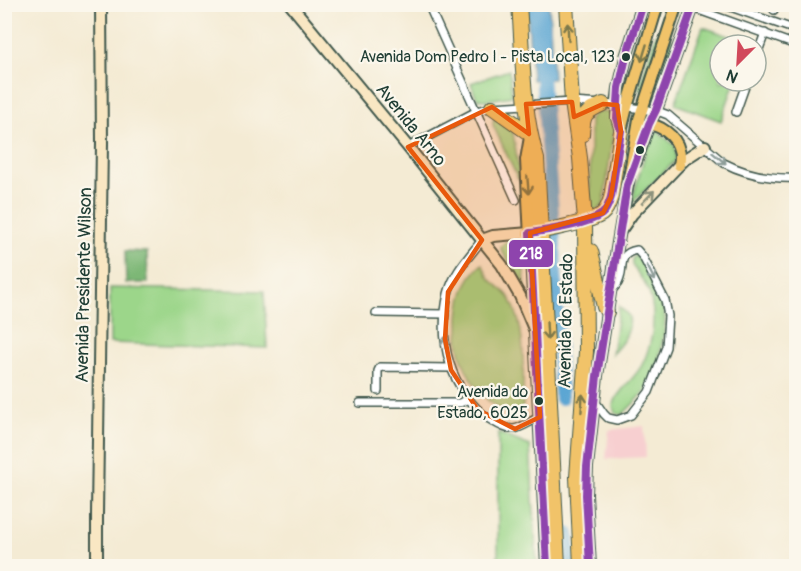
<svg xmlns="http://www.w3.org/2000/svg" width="801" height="571" font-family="Pangolin,sans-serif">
  <rect width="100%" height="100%" fill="#fbf7ec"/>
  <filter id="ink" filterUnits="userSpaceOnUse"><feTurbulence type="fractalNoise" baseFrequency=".0167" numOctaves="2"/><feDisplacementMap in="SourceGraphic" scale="12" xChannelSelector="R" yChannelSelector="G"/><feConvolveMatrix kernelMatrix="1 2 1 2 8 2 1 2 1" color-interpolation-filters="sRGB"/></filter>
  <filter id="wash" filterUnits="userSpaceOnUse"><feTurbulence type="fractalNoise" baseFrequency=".008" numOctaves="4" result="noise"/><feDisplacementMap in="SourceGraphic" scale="24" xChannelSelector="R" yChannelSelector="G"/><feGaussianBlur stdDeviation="1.35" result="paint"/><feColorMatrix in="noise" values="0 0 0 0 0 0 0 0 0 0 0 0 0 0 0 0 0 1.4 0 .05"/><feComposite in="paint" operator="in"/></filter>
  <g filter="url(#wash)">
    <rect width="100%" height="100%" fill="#f4ebd4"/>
    <path fill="#f7cfd0" d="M 644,426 L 646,457 L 606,459 L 609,430 Z"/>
    <g fill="#9cd68a" stroke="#5e8a5f" stroke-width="1.5">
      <path d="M 703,27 L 749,43 L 748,45 L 720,45 L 720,81 L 735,81 L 721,121 L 675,104 Z"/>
      <path d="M 656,34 L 660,35 L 642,91 L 638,90 Z"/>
      <path d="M 671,39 L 675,40 L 656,95 L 653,94 Z"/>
      <path d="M 509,70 L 512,96 C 504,97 482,103 477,98 C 474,94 473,88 471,83 Z"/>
      <path d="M 596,112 C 604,112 612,110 615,119 L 604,202 L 602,207 L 594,211 L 590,206 L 590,119 Z"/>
      <path d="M 498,117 L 512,126 L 520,178 L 518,179 L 493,125 L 493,120 Z"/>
      <path d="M 657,130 L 675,146 L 676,157 L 674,162 L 633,202 L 632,200 L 651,133 Z"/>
      <path d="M 511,239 L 520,239 L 523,243 L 525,287 L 501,250 L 501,246 L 504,243 Z"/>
      <path d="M 634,256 L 637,256 L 645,265 L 663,304 L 665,319 L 664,334 L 658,363 L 644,393 L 622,415 L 615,413 L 613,406 C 615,402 616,397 619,394 C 626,384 636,376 642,365 C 653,343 657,316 649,292 C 645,282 638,274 632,265 L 632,259 Z"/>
      <path d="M 482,264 C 485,269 487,276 491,280 C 498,287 506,291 511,300 C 527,332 523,371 523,406 L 521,412 L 515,415 C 503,414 493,406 484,396 C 470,381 458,358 458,337 C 458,334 459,331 459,328 C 458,304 463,281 482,264 Z"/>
      <path d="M 110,288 L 264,291 L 267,348 L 110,343 Z"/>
      <path d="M 619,306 L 629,316 C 632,332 622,343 612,354 Z"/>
      <path d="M 498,433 L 530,446 L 537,566 L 498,566 Z"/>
    </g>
    <path fill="#7db776" stroke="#4e7a55" stroke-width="1.5" d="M 125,251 L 147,252 L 148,283 L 126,283 Z"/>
    <path fill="#5ba6d3" stroke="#3d7284" stroke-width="1.5" d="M 527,5 L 549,5 L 553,79 L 532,80 Z"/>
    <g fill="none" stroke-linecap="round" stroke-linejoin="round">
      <g stroke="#5ba6d3" stroke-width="14">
        <path d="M 541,62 L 553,226 L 561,398"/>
        <path d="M 568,534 L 569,566"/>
      </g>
    </g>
  </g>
  <g filter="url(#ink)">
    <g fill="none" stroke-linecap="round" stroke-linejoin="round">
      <defs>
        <g id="street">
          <path d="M 428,4 L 516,200"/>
          <path d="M 722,4 L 796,30"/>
          <path d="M 693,8 L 796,45"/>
          <path d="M 774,10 L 776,4"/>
          <path d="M 756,57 L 765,33"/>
          <path d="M 736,112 L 747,81"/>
          <path d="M 408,147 L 477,111 L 492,107 L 572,102 L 617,105 L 660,112 L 668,115 L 724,163 C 747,175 771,179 796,178"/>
          <path d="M 482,240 C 469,257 453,273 448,294 C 437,342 450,389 489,419 C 496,423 506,430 514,429 C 523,427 532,420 540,417"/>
          <path d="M 376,313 L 445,314"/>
          <path d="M 378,391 L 378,371 L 380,367 L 451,368"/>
          <path d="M 595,401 L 604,414 L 608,418 L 617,420 L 631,415 L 649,392 L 666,347 L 668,316 L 665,300 L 643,257 L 637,250 C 615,254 626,269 618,283 C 616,286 614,288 611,291"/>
          <path d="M 360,403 L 460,403 L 468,399"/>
          <path d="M 791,566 L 796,562"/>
        </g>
        <g id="secondary">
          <path d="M 290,4 L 408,147 L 502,265 L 520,296 L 534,329"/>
          <path d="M 621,230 L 632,214 L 677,167 L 685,159 L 705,146"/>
          <path d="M 482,240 L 493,236 L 530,233"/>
          <path d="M 97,566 L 97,514 L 102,143 L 101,4"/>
        </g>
        <g id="primary">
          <path d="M 645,125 C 659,123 676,136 679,150 C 681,155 680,160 679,165"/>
          <path d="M 621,131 L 627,107 L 658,4"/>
          <path d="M 621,131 L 617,118 L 617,105 L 619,88 L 626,57 L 643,4"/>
          <path d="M 530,137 L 526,160 L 547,566"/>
          <path d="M 636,162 L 649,124 L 656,110 L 694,4"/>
          <path d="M 590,566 L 586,495 L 587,467 L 597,376 L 618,242 L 639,119 L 677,4"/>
        </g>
        <g id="highway">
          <path d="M 519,4 C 523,55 522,110 537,159 L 548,362 L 558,566"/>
          <path d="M 566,4 L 572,102 L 580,158 L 585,221 L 586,352 L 577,477 L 581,566"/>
          <path d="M 492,107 L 530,134"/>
          <path d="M 582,135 C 583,114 584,113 603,104"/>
          <path d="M 530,233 C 545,231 591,222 602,214 C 607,210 609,204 611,197 L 621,131"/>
          <path d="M 591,251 L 604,307 L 607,312"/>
        </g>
      </defs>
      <use href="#street" stroke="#3f574c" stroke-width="10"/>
      <use href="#secondary" stroke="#3f574c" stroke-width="14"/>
      <use href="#primary" stroke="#3f574c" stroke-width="14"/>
      <use href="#highway" stroke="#3f574c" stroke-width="16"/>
      <use href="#street" stroke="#fff" stroke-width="7"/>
      <use href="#secondary" stroke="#f9e7c3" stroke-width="10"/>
      <use href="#primary" stroke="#f1c369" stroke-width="10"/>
      <use href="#highway" stroke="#f1c369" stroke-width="14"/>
      <defs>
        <g id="bus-1">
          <path d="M 547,566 L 530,233 C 548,230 587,225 602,214 C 607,210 609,203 611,197 L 621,131 L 617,118 L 619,88 L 626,57 L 643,4"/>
          <path d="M 590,566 L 586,495 L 587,467 L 597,376 L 627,185 L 649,124 L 656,110 L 694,4"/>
        </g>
      </defs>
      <use href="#bus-1" stroke="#fbf7ec" stroke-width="12"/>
      <use href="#bus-1" stroke="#8e44ad" stroke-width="8"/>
    </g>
    <defs><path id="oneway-shaft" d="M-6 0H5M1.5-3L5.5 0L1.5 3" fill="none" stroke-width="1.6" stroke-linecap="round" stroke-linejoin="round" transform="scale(1.5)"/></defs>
    <g stroke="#7d794c">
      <use href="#oneway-shaft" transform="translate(568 32) rotate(-93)"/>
      <use href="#oneway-shaft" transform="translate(644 53) rotate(107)"/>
      <use href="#oneway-shaft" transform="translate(528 185) rotate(85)"/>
      <use href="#oneway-shaft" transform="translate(547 331) rotate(87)"/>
      <use href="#oneway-shaft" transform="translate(582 403) rotate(-86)"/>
    </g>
    <g stroke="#8f9e9a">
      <use href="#oneway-shaft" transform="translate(719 158) rotate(39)"/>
      <use href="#oneway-shaft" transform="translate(651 273) rotate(63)"/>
      <use href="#oneway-shaft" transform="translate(446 346) rotate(-99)"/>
    </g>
    <use stroke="#8c927c" href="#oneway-shaft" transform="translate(648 197) rotate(-46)"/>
  </g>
  <path fill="#e8590c" fill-opacity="0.2" stroke="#e8590c" stroke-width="4.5" stroke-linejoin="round" d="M 566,102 L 572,102 L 574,117 L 603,104 L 617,105 L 621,131 L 611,197 L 603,213 L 530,233 L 540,417 L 515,429 L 478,410 L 451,370 L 445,339 L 448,292 L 482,240 L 408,147 L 492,107 L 529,134 L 526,104 Z"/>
  <g fill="#1f3d34" stroke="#fbf7ec" stroke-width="2">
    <circle cx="626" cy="57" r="5"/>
    <circle cx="640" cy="150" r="5"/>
    <circle cx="539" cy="401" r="5"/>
  </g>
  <g text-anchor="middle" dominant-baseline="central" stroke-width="4.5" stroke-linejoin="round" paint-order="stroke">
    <g font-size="16" fill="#1f3d34" stroke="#fbf7ec" text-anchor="end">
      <text x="615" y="57">Avenida Dom Pedro I - Pista Local, 123</text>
      <text x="528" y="392">Avenida do<tspan x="528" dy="21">Estado, 6025</tspan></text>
    </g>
    <g font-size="18" fill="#1f3d34" stroke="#fbf7ec">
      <text transform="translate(411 125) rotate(51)">Avenida Arno</text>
      <text transform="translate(84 285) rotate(-89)">Avenida Presidente Wilson</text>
      <text transform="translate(566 321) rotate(-89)">Avenida do Estado</text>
    </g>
  </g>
  <rect stroke="#fbf7ec" stroke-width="2" x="508" y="239" width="46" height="29" rx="6" fill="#8e44ad"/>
  <g font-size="16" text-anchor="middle" font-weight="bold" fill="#fff">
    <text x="531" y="259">218</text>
  </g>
  <rect width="801" height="571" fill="none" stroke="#fbf7ec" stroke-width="24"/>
  <g transform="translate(738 63) rotate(204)"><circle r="28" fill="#fbf7ec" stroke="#a3ada2" stroke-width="1.5"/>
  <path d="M0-4.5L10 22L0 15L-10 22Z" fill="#d1495b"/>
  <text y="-9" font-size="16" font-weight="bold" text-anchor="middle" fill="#1f3d34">N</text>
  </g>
</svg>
